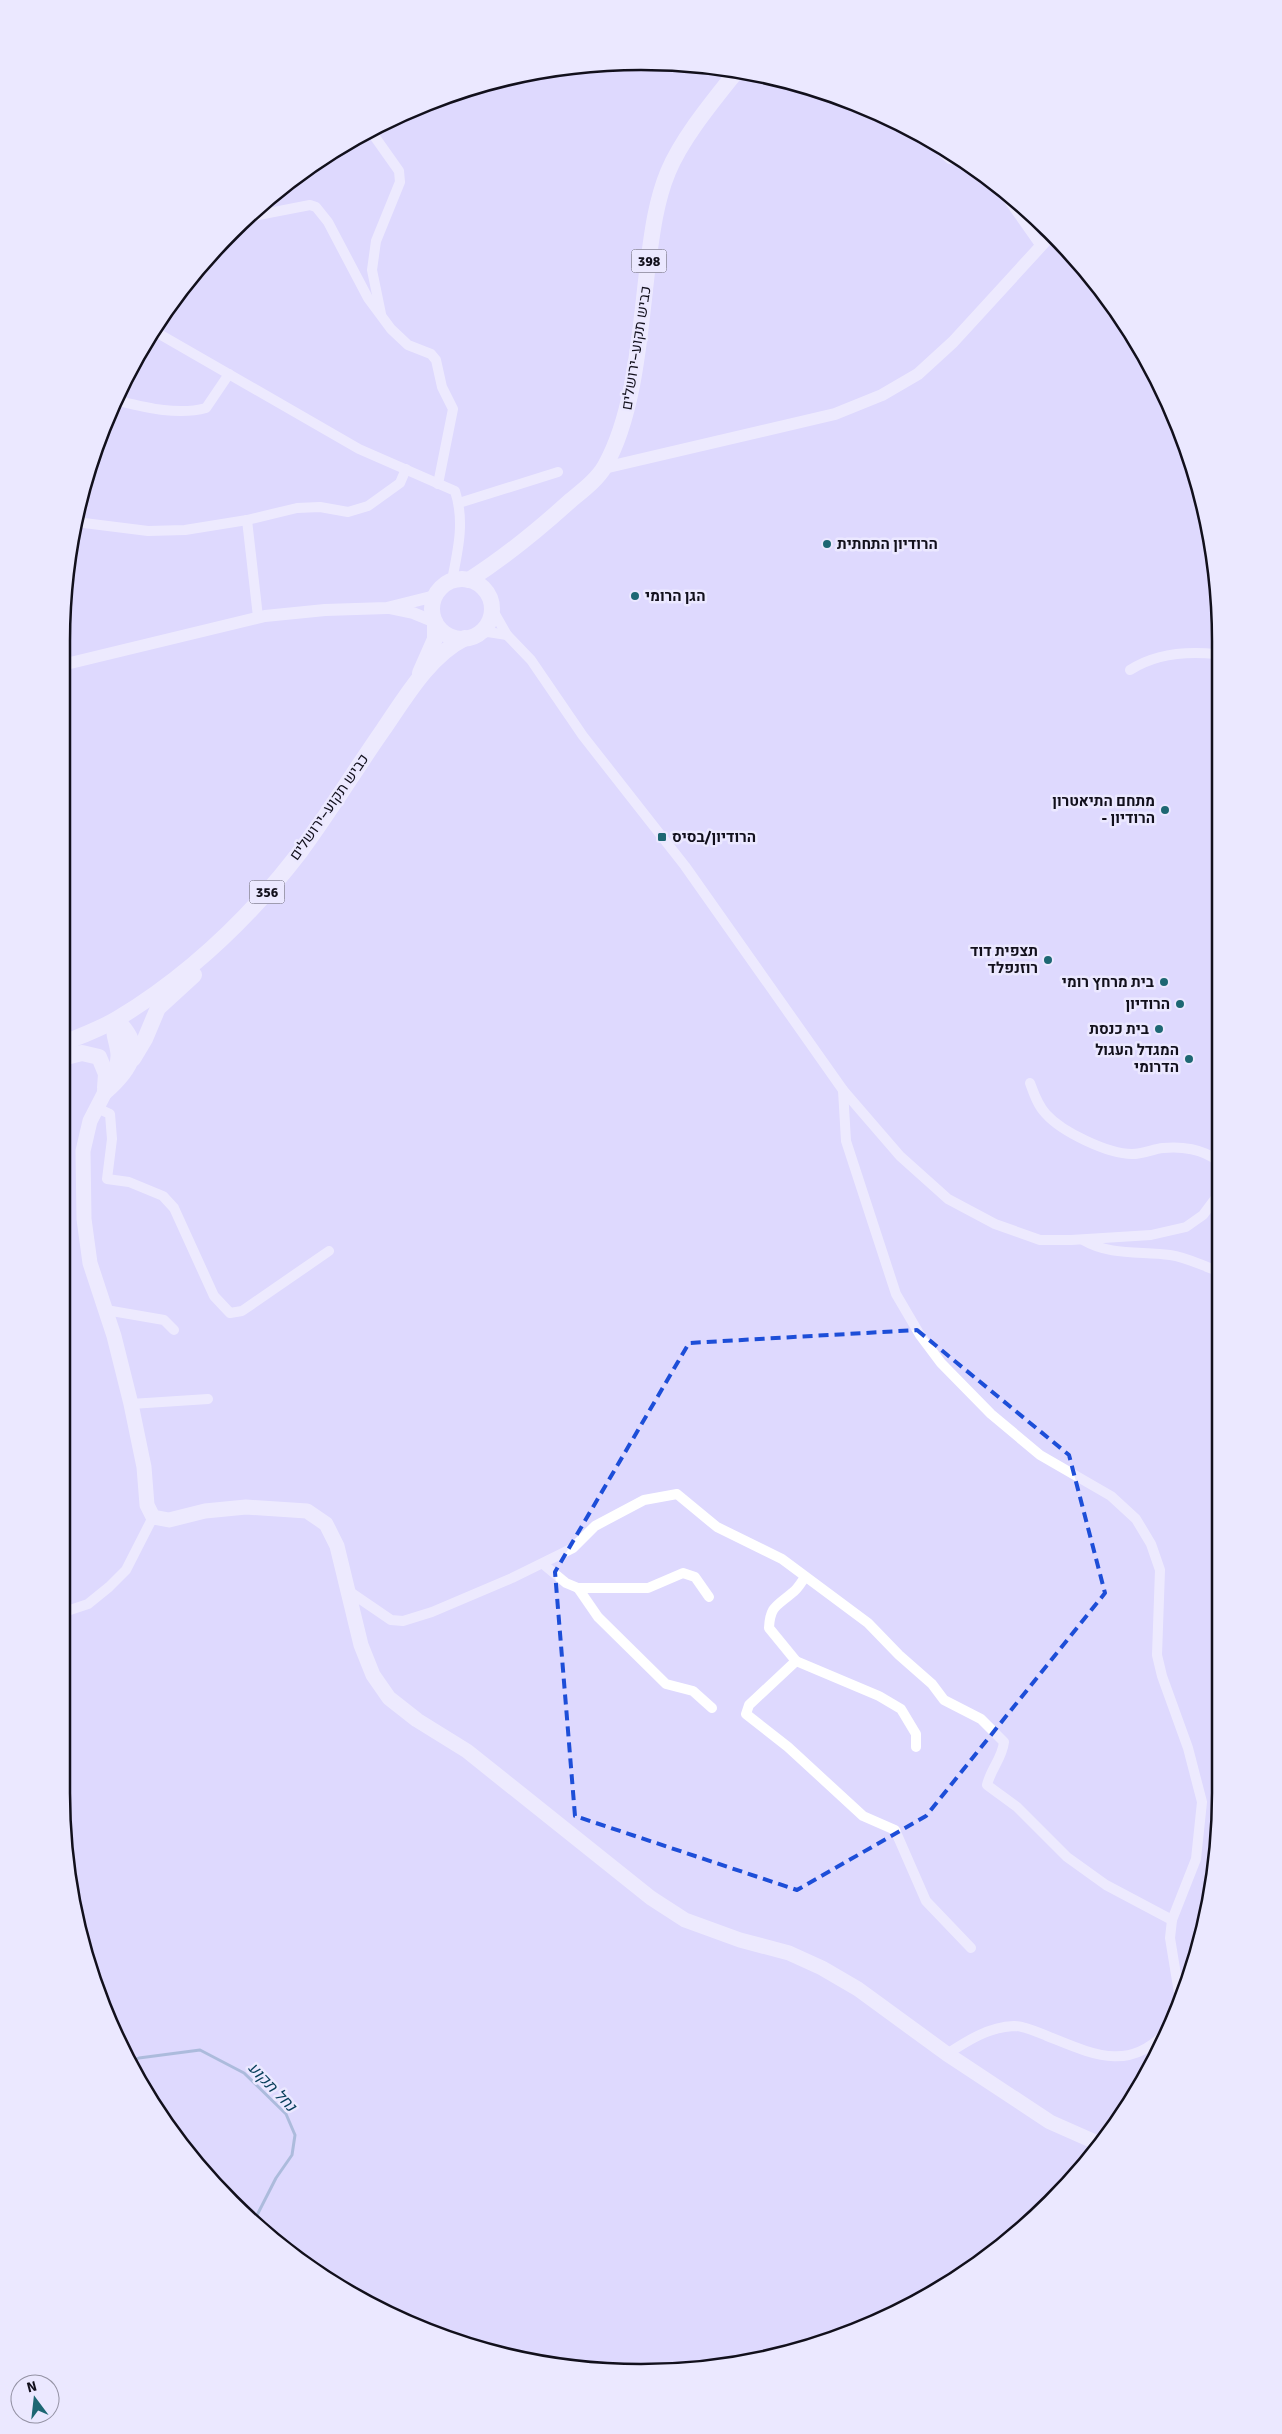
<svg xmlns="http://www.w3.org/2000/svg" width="1282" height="2434" font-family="Signika,Heebo,sans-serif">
  <rect width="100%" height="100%" fill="#ded9fe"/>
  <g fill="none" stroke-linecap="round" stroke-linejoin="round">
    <path stroke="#7098b4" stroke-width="3" d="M 130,2062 L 139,2058 L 200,2050 L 244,2073 L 286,2114 L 295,2135 L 292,2155 L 276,2178 L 253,2223"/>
    <g stroke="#fff" stroke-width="10">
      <path d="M 370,130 L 399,171 L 400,182 L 376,241 L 372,270 L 381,314"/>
      <path d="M 940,150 L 950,159 L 956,160"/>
      <path d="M 1003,192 L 1041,246"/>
      <path d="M 248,217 L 310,205 L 316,207 L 328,222 L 368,298 L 391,329 L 408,345 L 431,354 L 436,360 L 442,387 L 453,409 L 438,484"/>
      <path d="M 154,331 L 359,449 L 455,491 C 465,521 458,550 452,580"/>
      <path d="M 115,400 C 144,407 177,416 206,408 L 229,374"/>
      <path d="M 459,503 L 558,472"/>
      <path d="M 247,520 L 258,617"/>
      <path d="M 76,522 L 148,531 L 185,530 L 247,520 L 297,508 L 320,507 L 348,512 L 368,506 L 400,483 L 406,469"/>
      <path d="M 491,607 L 507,635 L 531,660 L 583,736 L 685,866 L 843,1090 L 900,1156 L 948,1199 L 995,1224 L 1040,1240 L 1071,1240 L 1151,1235 L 1186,1227 L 1203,1215 L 1218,1195"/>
      <path d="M 474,636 L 488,632 L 507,635"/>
      <path d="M 1130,670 C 1156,653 1186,651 1216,654"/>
      <path d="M 1030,1083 C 1034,1094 1038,1106 1046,1114 C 1062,1132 1108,1154 1132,1154 C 1143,1154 1153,1149 1163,1148 C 1181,1146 1203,1149 1218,1161"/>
      <path d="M 843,1090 L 846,1141 L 896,1294 L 920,1335 L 941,1363 L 991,1414 L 1040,1455 L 1111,1496 L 1136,1519 L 1151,1544 L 1160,1570 L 1157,1655 L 1162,1676 L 1188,1748 L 1202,1802 L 1196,1859 L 1172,1920"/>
      <path d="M 97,1108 L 110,1114 L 112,1139 L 107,1179 L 129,1182 L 163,1196 L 174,1208 L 214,1296 L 230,1313 L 242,1311 L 329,1251"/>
      <path d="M 1083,1240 C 1110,1256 1140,1251 1170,1255 C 1186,1257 1203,1266 1218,1271"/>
      <path d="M 106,1310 L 164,1320 L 174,1330"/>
      <path d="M 131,1404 L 208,1399"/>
      <path d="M 543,1564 L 566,1583 L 578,1588 L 648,1588 L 683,1573 L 695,1577 L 709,1597"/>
      <path d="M 805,1577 C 801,1583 797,1590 792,1593 C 777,1606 770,1606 769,1628 L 796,1661 L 879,1696 L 901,1709 L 916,1734 L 916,1747"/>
      <path d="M 578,1588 L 598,1617 L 666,1684 L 693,1691 L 712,1708"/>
      <path d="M 350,1592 L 391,1620 L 403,1621 L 432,1612 L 512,1578 L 573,1548 L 595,1526 L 644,1500 L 677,1494 L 717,1527 L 782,1559 L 868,1623 L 899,1655 L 932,1684 L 944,1700 L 981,1719 L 1004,1742 C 1002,1759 991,1768 987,1785 L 1017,1807 L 1067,1857 L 1106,1885 L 1172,1920 L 1170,1938 L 1180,1999"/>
      <path d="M 61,1613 L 88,1604 L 109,1587 L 126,1570 L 153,1517"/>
      <path d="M 796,1661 L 749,1705 L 746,1714 L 788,1747 L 863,1816 L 895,1830 L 926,1901 L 971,1948"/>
      <path d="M 947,2054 C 967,2041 988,2027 1014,2026 C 1024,2026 1037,2032 1047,2036 C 1092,2054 1130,2074 1169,2029"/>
    </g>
    <g stroke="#fff" stroke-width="12">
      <path d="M 604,468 L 835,414 L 882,395 L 918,374 L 953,342 L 1051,235"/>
      <path d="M 389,608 L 413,613 L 435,622"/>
      <path d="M 62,665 L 265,616 L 325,610 L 387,608 L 435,596"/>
    </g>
    <path stroke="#fff" stroke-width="15" d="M 105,1092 L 90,1121 L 83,1151 L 84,1219 L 90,1263 L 114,1336 L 131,1404 L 144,1467 L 147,1505 L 153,1517 L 169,1520 L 205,1511 L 246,1507 L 307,1511 L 326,1524 L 337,1546 L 361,1645 L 373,1675 L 389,1698 L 417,1720 L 467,1751 L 651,1898 L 685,1920 L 740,1940 L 789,1953 L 822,1968 L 858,1989 L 947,2054 L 1050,2122 L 1102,2145"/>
    <g stroke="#fff" stroke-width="16">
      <circle cx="462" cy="609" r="30"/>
      <path d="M 469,580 C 505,557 538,530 570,501 C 582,491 597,480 605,466 C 636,411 640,327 648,264 C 652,233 656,201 668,172 C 682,138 713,101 736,72"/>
      <path d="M 420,673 L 435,639 L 435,622"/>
      <path d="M 116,1020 C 146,1047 131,1069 105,1092 C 111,1079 121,1065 118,1050 C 116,1037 112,1034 116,1020 Z"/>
      <path d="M 62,1044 C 80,1036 100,1029 117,1019 C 188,976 250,917 300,852 C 329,813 355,770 383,730 C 405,698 429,656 465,638"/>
      <path d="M 62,1058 L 82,1053 L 99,1057 L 106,1074 L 105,1088"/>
      <path d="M 133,1059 L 145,1039 L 158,1008 L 194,975"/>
    </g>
  </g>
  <path d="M0 0H1282V2434H0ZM 917,1330 L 1069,1455 L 1105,1593 L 926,1816 L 797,1890 L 575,1816 L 555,1572 L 689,1343 Z" fill="#ded9fe" fill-opacity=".55" fill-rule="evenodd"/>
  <path fill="none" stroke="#1d4ed8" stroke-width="4" stroke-dasharray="10 6" stroke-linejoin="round" d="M 917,1330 L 1069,1455 L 1105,1593 L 926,1816 L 797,1890 L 575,1816 L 555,1572 L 689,1343 Z"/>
  <g fill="#1d6773" stroke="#ebe8ff" stroke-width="2">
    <circle cx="827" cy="544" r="5"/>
    <circle cx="635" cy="596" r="5"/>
    <circle cx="1165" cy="810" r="5"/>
    <rect x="657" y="832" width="10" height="10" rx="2.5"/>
    <circle cx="1048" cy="960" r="5"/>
    <circle cx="1164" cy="982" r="5"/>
    <circle cx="1180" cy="1004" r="5"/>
    <circle cx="1159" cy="1029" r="5"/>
    <circle cx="1189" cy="1059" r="5"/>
  </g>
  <g text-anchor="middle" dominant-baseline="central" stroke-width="5" stroke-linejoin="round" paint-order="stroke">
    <g fill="#ebe8ff" stroke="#535160" stroke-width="1">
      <rect x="631.5" y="249.5" width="35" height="23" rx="4"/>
      <rect x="249.5" y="880.5" width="35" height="23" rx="4"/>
    </g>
    <g font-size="14" font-weight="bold" fill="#12101c">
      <text x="649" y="261">398</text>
      <text x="267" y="892">356</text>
    </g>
    <g font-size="15" fill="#12101c" stroke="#ebe8ff">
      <text transform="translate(636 348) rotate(-81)">כביש תקוע–ירושלים</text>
      <text transform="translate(329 807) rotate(-55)">כביש תקוע–ירושלים</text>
    </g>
    <g font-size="15" font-weight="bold" fill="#12101c" stroke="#ebe8ff" text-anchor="end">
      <text x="837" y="544" text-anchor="start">הרודיון התחתית</text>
      <text x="645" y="596" text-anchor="start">הגן הרומי</text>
      <text x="1155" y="801">מתחם התיאטרון<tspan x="1155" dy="17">- הרודיון</tspan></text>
      <text x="672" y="837" text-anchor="start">הרודיון/בסיס</text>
      <text x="1038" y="951">תצפית דוד<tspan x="1038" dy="17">רוזנפלד</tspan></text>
      <text x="1154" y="982">בית מרחץ רומי</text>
      <text x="1170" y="1004">הרודיון</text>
      <text x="1149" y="1029">בית כנסת</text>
      <text x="1179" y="1050">המגדל העגול<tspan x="1179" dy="17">הדרומי</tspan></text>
    </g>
    <g font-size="16" font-style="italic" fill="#063d59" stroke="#ebe8ff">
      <text transform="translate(272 2087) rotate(46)">נחל תקוע</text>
    </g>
  </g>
  <path d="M0 0H1282V2434H0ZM641 70H641A571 571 0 0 1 1212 641V1793A571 571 0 0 1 641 2364H641A571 571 0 0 1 70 1793V641A571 571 0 0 1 641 70Z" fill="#ebe8ff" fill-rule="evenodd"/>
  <path fill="none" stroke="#12101c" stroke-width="2.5" d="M641 70H641A571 571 0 0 1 1212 641V1793A571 571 0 0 1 641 2364H641A571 571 0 0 1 70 1793V641A571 571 0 0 1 641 70Z"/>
  <g transform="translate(35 2399) rotate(345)"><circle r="24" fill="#ebe8ff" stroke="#9492a4"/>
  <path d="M0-4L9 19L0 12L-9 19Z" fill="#1d6773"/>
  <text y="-8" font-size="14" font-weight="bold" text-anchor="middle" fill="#12101c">N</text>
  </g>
</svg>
